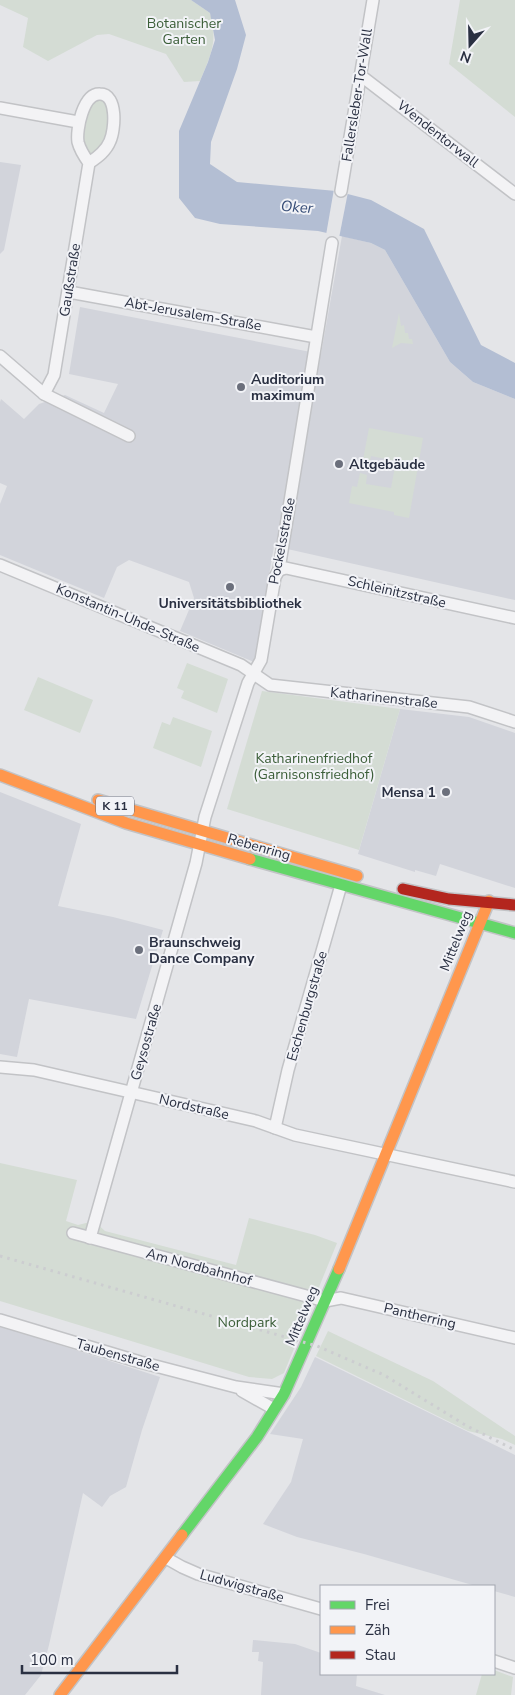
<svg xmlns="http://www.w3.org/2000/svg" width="515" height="1695" font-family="'Nunito Sans',sans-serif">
  <rect width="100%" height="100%" fill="#e4e5e8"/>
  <g fill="#d2d4db">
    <path d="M 0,162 L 21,165 L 4,250 L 0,254 Z"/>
    <path d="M 342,236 L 371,243 L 385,250 L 450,362 L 473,382 L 515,399 L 515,600 L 274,546 L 254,662 L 180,631 L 194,598 L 189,582 L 129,560 L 117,567 L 104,598 L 0,555 L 0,504 L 7,486 L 0,483 L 0,402 L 1,399 L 24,419 L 39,404 L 65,395 L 104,413 L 118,384 L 69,374 L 80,307 L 321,354 Z"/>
    <path d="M 400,709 L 469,717 L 515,733 L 515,888 L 440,864 L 436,876 L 415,870 L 415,872 L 358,854 Z"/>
    <path d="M 0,792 L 81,824 L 58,906 L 113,917 L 163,930 L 136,1019 L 29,999 L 17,1057 L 0,1054 Z"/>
    <path d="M 0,1326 L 160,1377 L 142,1430 L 126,1487 L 110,1496 L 102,1507 L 83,1493 L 49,1645 L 41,1675 L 25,1695 L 0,1695 Z"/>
    <path d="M 315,1357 L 515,1455 L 515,1597 L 494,1591 L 494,1586 L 476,1586 L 364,1554 L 297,1537 L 263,1524 L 291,1482 L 303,1439 L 270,1434 L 301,1387 Z"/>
    <path d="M 253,1640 L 295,1644 L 321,1653 L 321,1674 L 357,1674 L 356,1686 L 385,1695 L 261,1695 L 263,1662 L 258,1661 L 259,1652 L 252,1652 Z"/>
  </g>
  <g fill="#d4dcd4">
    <path d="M 0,0 L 191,0 L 210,13 C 218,41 211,55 200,81 L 184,82 L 166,54 L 109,34 L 97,35 L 48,61 L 23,47 L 28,18 L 0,5 Z"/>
    <path d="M 460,0 L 515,0 L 515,117 L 449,64 Z"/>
    <path d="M 96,99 L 104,99 L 111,115 L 105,143 L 92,155 C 79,149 81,124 87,113 C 89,108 93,103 96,99 Z"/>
    <path d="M 399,313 L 401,326 L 404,325 L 405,333 L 408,333 L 409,339 L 412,339 L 413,344 L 401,343 L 392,348 Z"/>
    <path d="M 369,428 L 423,438 L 409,518 L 394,515 L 394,512 L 349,503 L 352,486 L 357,487 L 360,473 L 367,475 L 366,484 L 391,488 L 396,461 L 371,456 L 369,467 L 362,465 Z"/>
    <path d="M 187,663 L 228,679 L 217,713 L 181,698 L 184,691 L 177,688 Z"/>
    <path d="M 38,677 L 93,700 L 80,733 L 24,710 Z"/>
    <path d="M 262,691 L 400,709 L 359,850 L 227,809 Z"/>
    <path d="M 173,717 L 212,731 L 201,767 L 153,748 L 162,722 L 170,725 Z"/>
    <path d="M 0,1163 L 77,1180 L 66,1221 L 78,1225 L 94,1221 L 105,1231 L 236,1265 L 249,1218 L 315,1235 L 337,1243 L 284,1373 L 272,1379 L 249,1377 L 0,1301 Z"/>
    <path d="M 328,1331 L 433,1381 L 515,1436 L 515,1445 L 502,1439 L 468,1431 L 316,1356 Z"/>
    <path d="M 494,1670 L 513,1677 L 511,1695 L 476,1695 L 482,1674 L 494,1674 Z"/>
  </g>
  <path fill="#b3bed3" d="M 191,0 L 235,0 L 246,35 L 237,69 L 211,142 L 210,164 L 237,182 L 336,191 L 371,200 L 424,229 L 481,345 L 515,363 L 515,399 L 473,382 L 450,362 L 385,250 L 371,243 L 318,231 L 220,224 L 195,218 L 179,198 L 179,131 L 208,62 L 215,40 L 210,13 Z"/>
  <path fill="#e4e5e8" d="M 334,189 L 348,192 L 339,238 L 326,235 Z"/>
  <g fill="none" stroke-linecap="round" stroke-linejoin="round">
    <defs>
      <g id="street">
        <path d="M 360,75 L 515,194"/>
        <path d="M 0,108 L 78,122"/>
        <path d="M 341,191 L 373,0"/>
        <path d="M 69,292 L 316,337"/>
        <path d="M 0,356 L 44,394 L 129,436"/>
        <path d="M 44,394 L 54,375 L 89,163 C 98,157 106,151 110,141 C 115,130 118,94 100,94 C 83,93 76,130 78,142 C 80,150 84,156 89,163"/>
        <path d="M 0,565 L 241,665 L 270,685 L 469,707 L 515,722"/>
        <path d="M 279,570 L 286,568 L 515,618"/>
        <path d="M 0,1067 L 34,1070 L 256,1121 L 295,1135 L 515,1182"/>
        <path d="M 275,1128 L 288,1070 L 341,885"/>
        <path d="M 73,1233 L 325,1301 L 341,1298 L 515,1338"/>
        <path d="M 90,1238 L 196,863 L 205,817 L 248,683 L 261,660 L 275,577 L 279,570 L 280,563 L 332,243"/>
        <path d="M 0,1320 L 140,1362 L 236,1387 L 284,1394"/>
        <path d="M 242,1391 L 274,1409"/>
        <path d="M 166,1558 L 182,1567 L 198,1574 L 321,1609"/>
        <path d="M 494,1661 L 515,1668"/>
      </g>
      <g id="fast">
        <path d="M 250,859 L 515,933"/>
        <path d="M 182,1535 L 257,1437 L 284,1394 L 339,1269"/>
      </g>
      <g id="slow">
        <path d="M 0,775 L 126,823 L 250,859"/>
        <path d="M 98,800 L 357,876"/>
        <path d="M 339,1269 L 489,901"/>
        <path d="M 60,1695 L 182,1535"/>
      </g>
      <path id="jam" d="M 403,889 L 449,899 L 515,905"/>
    </defs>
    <use href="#street" stroke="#c2c3c6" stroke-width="14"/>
    <use href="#fast" stroke="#c2c3c6" stroke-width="14"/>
    <use href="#slow" stroke="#c2c3c6" stroke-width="14"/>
    <use href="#jam" stroke="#c2c3c6" stroke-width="14"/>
    <use href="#street" stroke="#f3f3f5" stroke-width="11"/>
    <use href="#fast" stroke="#63d668" stroke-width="11"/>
    <use href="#slow" stroke="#ff974d" stroke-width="11"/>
    <use href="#jam" stroke="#b3261e" stroke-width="11"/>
    <path stroke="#cccdd0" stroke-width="3" stroke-dasharray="2.5 5" stroke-linecap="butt" d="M 0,1256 L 317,1346 L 384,1375 L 467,1426 L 515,1450"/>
  </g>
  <g fill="#6b6f7c" stroke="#f2f3f7" stroke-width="2">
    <circle cx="241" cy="387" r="5"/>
    <circle cx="339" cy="464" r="5"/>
    <circle cx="230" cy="587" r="5"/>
    <circle cx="446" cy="792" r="5"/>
    <circle cx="139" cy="950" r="5"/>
  </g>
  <g text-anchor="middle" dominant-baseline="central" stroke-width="4" stroke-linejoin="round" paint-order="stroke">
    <rect fill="#f2f3f7" stroke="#666a78" stroke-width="1" x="96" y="796.5" width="38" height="19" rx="4"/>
    <g font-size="12" font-weight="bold" fill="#2a3042">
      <text x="115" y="806">K 11</text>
    </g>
    <g font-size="14" fill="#3b5e38" stroke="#f2f3f7">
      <text x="184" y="23">Botanischer<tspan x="184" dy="16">Garten</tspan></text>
      <text x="314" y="758">Katharinenfriedhof<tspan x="314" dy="16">(Garnisonsfriedhof)</tspan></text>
      <text x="247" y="1322">Nordpark</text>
    </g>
    <g font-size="14" fill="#2a3042" stroke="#f2f3f7">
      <text transform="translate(357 95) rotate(-81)">Fallersleber-Tor-Wall</text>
      <text transform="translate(438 134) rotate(38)">Wendentorwall</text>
      <text transform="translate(70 280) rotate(-81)">Gaußstraße</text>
      <text transform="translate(193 314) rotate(10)">Abt-Jerusalem-Straße</text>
      <text transform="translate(282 541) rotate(-79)">Pockelsstraße</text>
      <text transform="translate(397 592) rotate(13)">Schleinitzstraße</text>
      <text transform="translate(128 618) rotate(23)">Konstantin-Uhde-Straße</text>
      <text transform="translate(384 698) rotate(6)">Katharinenstraße</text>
      <text transform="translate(259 847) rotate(16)">Rebenring</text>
      <text transform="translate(456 941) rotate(-68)">Mittelweg</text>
      <text transform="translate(307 1006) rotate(-74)">Eschenburgstraße</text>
      <text transform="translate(146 1042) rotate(-74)">Geysostraße</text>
      <text transform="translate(194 1107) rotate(13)">Nordstraße</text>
      <text transform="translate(199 1267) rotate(15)">Am Nordbahnhof</text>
      <text transform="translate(302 1316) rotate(-67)">Mittelweg</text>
      <text transform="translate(420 1316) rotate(13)">Pantherring</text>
      <text transform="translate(118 1355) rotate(16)">Taubenstraße</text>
      <text transform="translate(242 1586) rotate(16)">Ludwigstraße</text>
    </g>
    <g font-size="14" font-weight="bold" fill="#2a3042" stroke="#f2f3f7" text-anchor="start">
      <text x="251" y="379">Auditorium<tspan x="251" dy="16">maximum</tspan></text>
      <text x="349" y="464">Altgebäude</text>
      <text x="230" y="603" text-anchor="middle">Universitätsbibliothek</text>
      <text x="436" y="792" text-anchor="end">Mensa 1</text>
      <text x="149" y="942">Braunschweig<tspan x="149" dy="16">Dance Company</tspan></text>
    </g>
    <g font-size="15" font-style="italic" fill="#344b76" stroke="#f2f3f7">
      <text transform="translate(297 207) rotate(4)">Oker</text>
    </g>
  </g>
  <rect x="320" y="1585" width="175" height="90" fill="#f2f3f7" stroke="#a2a5af"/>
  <rect x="330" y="1601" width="25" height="8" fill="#63d668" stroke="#a2a5af"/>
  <text x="365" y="1610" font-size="15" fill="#2a3042">Frei</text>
  <rect x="330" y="1626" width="25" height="8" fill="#ff974d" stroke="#a2a5af"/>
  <text x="365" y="1635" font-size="15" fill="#2a3042">Zäh</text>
  <rect x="330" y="1651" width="25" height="8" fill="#b3261e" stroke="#a2a5af"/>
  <text x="365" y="1660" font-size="15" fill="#2a3042">Stau</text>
  <g transform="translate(470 45) rotate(200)" stroke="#f2f3f7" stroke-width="4" paint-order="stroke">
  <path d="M0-4L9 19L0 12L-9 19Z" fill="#2a3042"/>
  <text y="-8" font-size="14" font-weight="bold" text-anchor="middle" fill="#2a3042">N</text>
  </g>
  <path d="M22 1665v8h155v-8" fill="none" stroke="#2a3042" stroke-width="2.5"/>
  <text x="30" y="1665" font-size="15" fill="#2a3042" stroke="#f2f3f7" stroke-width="4" paint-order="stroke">100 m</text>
</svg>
